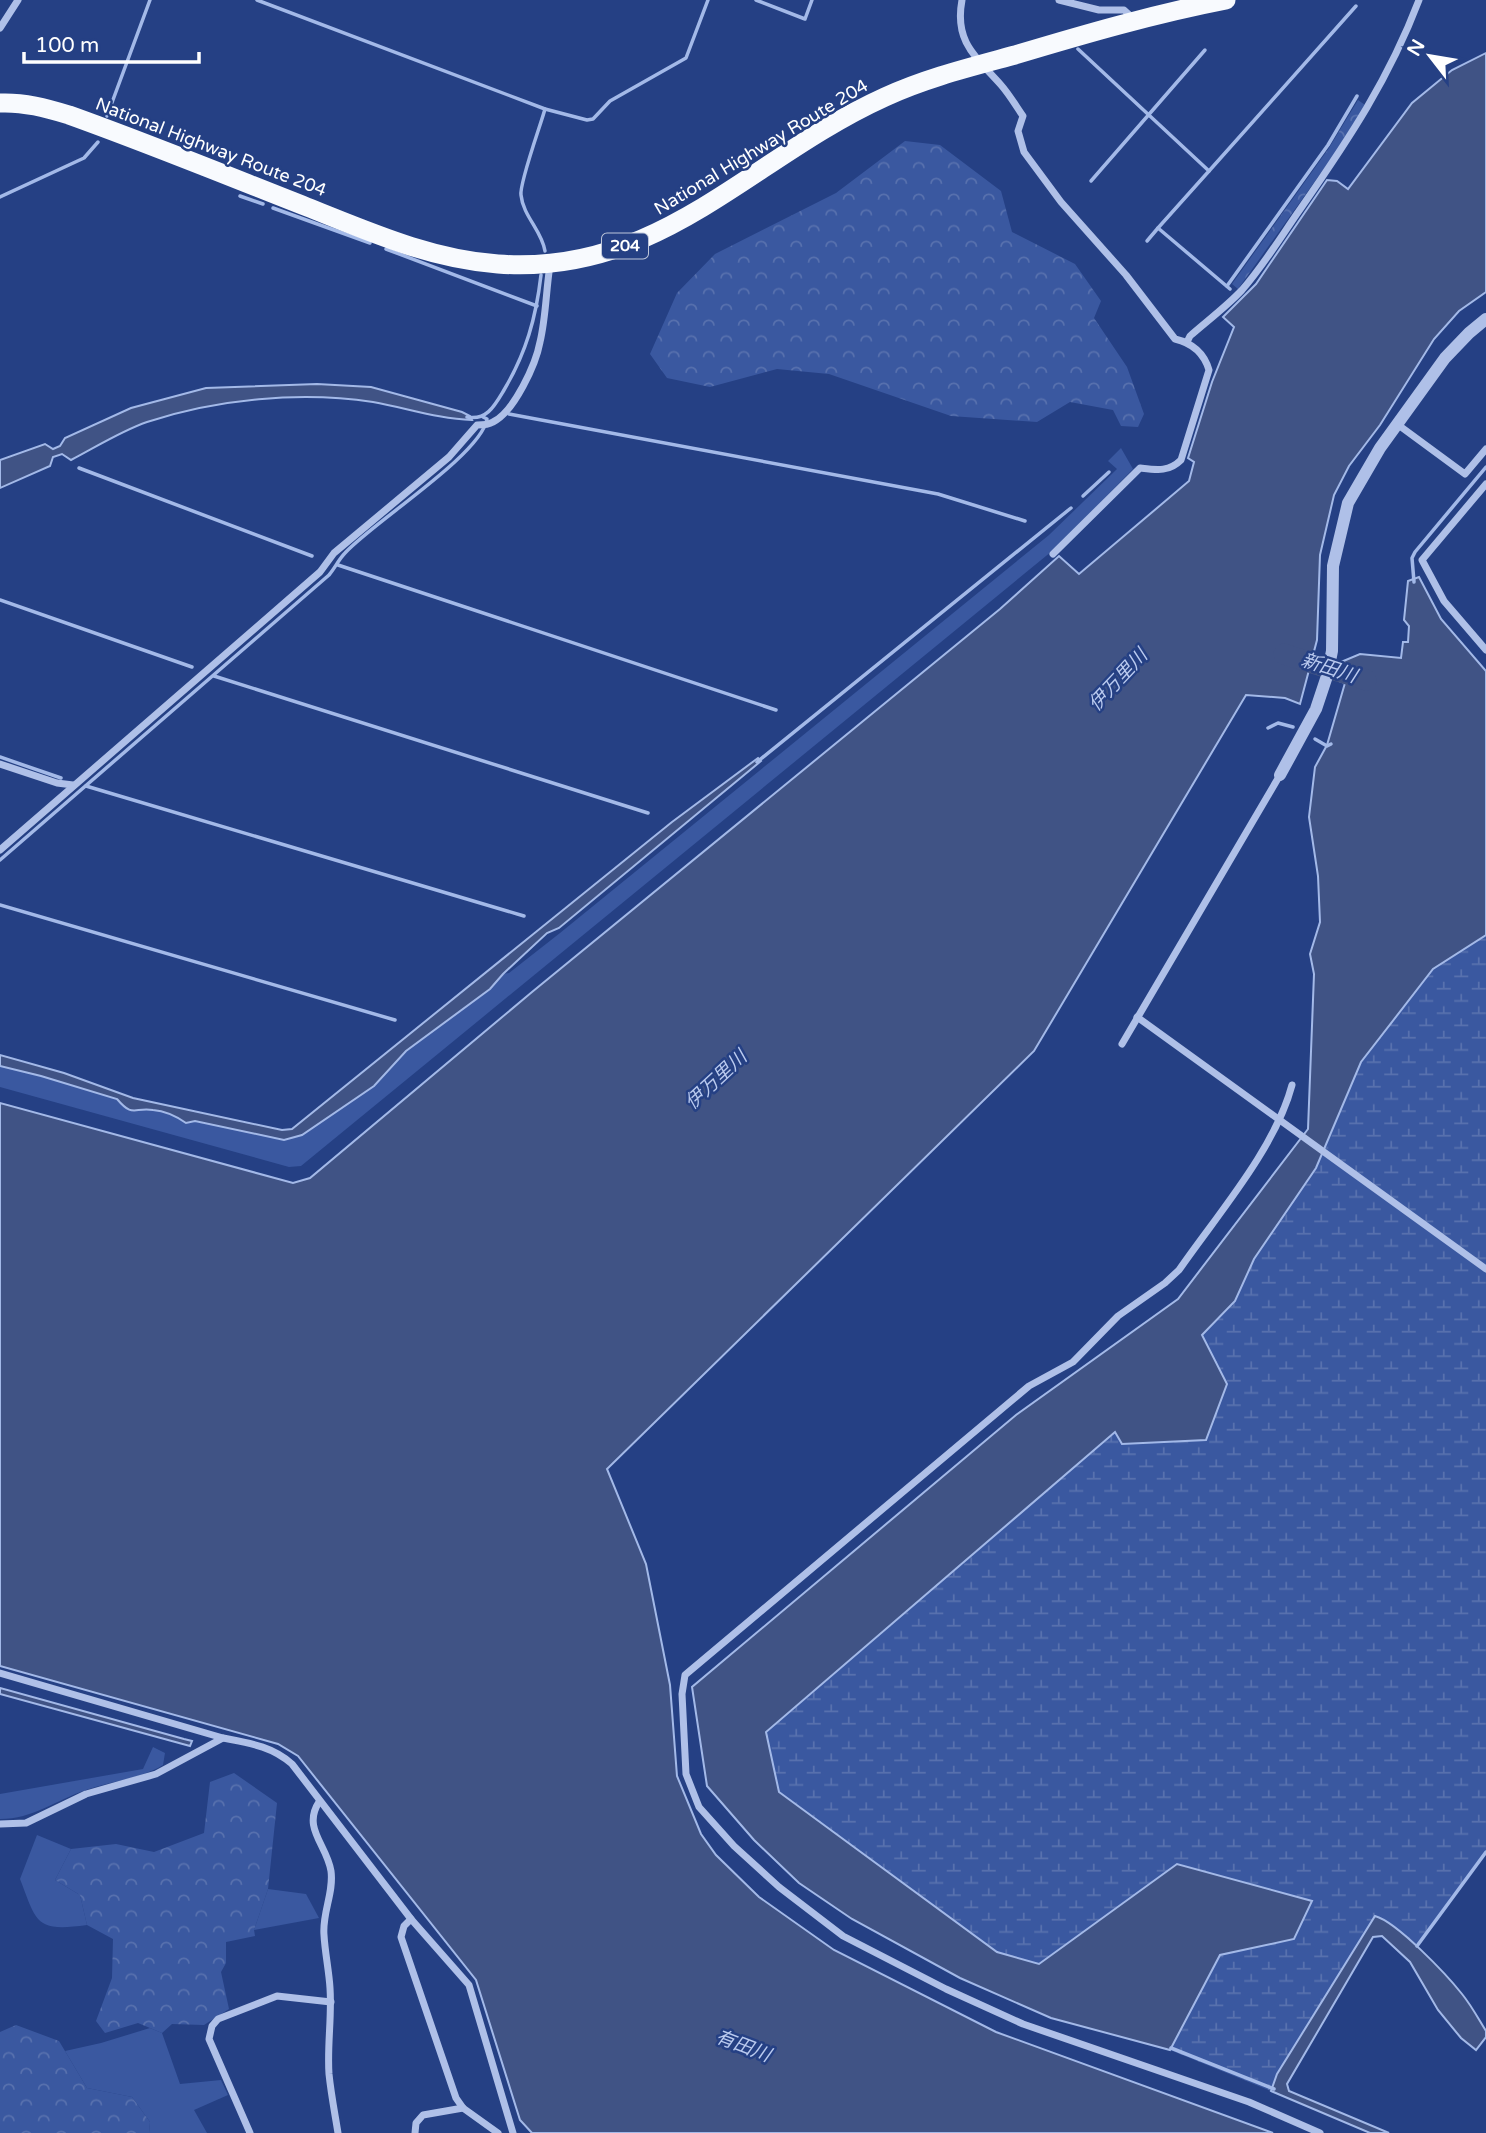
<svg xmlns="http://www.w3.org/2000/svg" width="1486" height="2133" font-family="'Varela Round','Noto Sans JP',sans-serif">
  <defs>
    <pattern id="forest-crowns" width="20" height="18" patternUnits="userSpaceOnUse" patternTransform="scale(1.75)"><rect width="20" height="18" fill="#3a58a0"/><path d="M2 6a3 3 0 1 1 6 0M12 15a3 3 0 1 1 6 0" fill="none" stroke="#5871ae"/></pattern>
    <pattern id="wetland-marsh" width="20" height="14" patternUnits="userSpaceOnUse" patternTransform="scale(1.75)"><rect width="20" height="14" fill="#3a58a0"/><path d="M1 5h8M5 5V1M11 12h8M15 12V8" fill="none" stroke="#5871ae"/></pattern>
  </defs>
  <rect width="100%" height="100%" fill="#254084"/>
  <g fill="#3a58a0">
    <path d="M 1121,448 L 1133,469 L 1057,547 L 301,1166 L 289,1167 L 0,1087 L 0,1066 L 41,1076 L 117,1099 C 133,1118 135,1107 154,1110 C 166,1111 176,1116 186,1123 L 195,1121 L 284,1140 L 374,1086 L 406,1051 L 490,989 L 503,974 L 509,973 L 560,933 L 1049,535 L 1117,469 L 1108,461 Z"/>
    <path d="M 153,1747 L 165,1753 L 163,1765 C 140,1779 112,1781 86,1790 C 56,1800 33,1819 0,1819 L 0,1794 L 143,1769 Z"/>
    <path d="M 37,1835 L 71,1849 L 55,1880 L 80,1895 L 87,1925 C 35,1932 37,1923 20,1879 Z"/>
    <path d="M 268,1889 L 306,1894 L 319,1918 L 254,1930 Z"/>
    <path d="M 150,2028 L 162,2033 L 180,2084 L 221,2080 L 228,2095 L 194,2110 L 207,2133 L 149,2133 L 150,2122 L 132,2097 L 87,2088 L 65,2051 L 101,2043 Z"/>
  </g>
  <g fill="url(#forest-crowns)">
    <path d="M 1358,100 L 1365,105 L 1335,153 L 1238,289 L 1232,284 L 1329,148 Z"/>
    <path d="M 905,141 L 940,145 L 1001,191 L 1012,232 L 1075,264 L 1101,301 L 1094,318 L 1127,367 L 1144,414 L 1138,427 L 1121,426 L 1113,410 L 1070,402 L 1037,422 L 951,416 L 829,374 L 777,369 L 710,387 L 667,378 L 650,354 L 677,293 L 715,254 L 836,193 Z"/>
    <path d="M 234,1773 L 277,1803 L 268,1889 L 254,1930 L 255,1936 L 226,1942 L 226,1963 L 221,1972 L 229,2009 L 204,2025 L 172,2024 L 162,2033 L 138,2023 L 105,2033 L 96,2021 L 112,1978 L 113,1939 L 87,1925 L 80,1895 L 55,1880 L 71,1849 L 116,1844 L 154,1852 L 204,1833 L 210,1782 Z"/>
    <path d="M 16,2025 L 59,2041 L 87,2088 L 132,2097 L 150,2122 L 149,2133 L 0,2133 L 0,2032 Z"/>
  </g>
  <path fill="url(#wetland-marsh)" d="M 1486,935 L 1486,1852 L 1417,1946 L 1384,1919 L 1375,1917 L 1277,2074 L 1271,2091 L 1170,2050 L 1220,1955 L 1293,1939 L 1177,1864 L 1039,1964 L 997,1952 L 779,1792 L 766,1732 L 1116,1431 L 1227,1384 L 1202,1335 L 1235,1301 L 1254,1259 L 1316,1168 L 1361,1062 L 1433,969 Z"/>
  <g fill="#405385" stroke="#a3b9e8" stroke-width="2">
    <path d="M 1486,53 L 1486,292 L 1459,311 L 1434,339 L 1380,425 L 1349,466 L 1334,495 L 1320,555 L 1317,640 L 1300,704 L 1285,698 L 1246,695 L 1034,1051 L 607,1469 L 646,1564 L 670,1685 L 677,1776 L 701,1834 L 716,1855 L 759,1897 L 834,1950 L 996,2032 L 1273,2133 L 532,2133 L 520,2120 L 476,1980 L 298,1756 L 278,1744 L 0,1666 L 0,1103 L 293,1183 L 310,1178 L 532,992 L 1000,609 L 1059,556 L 1079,574 L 1189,481 L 1194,462 L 1188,458 L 1212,382 L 1234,327 L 1223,317 L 1256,284 L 1327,180 L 1337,181 L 1348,189 L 1412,103 L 1452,70 Z"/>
    <path d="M 317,384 L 371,387 L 462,412 L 470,416 L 472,420 C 438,419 407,408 373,402 C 300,391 217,399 147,422 C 121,431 96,447 71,460 L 62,454 L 53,457 L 50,466 L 0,488 L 0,460 L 45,444 L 53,449 L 60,446 L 65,438 L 131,408 L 206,388 Z"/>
    <path d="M 1419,577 L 1441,619 L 1486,671 L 1486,935 L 1433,969 L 1361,1062 L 1316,1168 L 1254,1259 L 1235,1301 L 1202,1335 L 1227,1384 L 1206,1440 L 1122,1444 L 1115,1432 L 766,1732 L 779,1792 L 997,1952 L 1039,1964 L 1177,1864 L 1312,1901 L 1294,1939 L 1220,1955 L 1170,2050 L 1051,2018 L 960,1978 L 852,1919 L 799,1883 L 754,1840 L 707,1786 L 692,1687 L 1016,1415 L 1178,1299 L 1308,1129 L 1314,974 L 1310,954 L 1320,922 L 1318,876 L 1309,817 L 1315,767 L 1327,745 L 1345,683 L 1339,681 L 1341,662 L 1360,654 L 1401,658 L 1403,642 L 1408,642 L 1409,626 L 1404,620 L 1408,581 Z"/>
    <path d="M 758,758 L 761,761 L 559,928 L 547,933 L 503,974 L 490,989 L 406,1051 L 374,1086 L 302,1135 L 284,1140 L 195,1121 L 186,1123 C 176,1116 166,1111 153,1110 C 134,1107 133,1118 117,1099 L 41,1076 L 0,1066 L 0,1055 L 64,1073 L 133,1098 L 282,1130 L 292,1129 L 672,822 Z"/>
    <path d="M 0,1688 L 184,1739 L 192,1741 L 190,1746 L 0,1694 Z"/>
    <path d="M 1375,1916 C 1397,1922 1447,1975 1462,1994 C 1471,2005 1478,2018 1486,2031 L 1486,2037 L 1476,2050 L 1461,2038 L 1438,2010 L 1410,1962 L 1382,1936 L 1373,1937 L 1287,2084 L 1289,2091 L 1389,2133 L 1370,2133 L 1271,2091 L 1277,2074 Z"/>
  </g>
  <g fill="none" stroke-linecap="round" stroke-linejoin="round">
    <g stroke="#a3b9e8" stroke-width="3.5">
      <path d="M 257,0 L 545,109 L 587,120 L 593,119 L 610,101 L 686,58 L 708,0"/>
      <path d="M 756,0 L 805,19 L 812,0"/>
      <path d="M 1078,49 L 1209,171 L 1158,228 L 1230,289"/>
      <path d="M 107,116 L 150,0"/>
      <path d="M 1209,171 L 1356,6"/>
      <path d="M 1091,181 L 1205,50"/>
      <path d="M 240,196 L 263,204"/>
      <path d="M 0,197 L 84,158 L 98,142"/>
      <path d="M 273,208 L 370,243"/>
      <path d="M 1147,241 L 1158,228"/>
      <path d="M 386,249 L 537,306"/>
      <path d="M 545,251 C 542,231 523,216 521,195 C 519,184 541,124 545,109"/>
      <path d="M 1227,286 L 1328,145 L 1357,96"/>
      <path d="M 509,414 L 938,494 L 1025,521"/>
      <path d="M 467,417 C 487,421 495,405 504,390 C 526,353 536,318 541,275"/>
      <path d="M 79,468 L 312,556"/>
      <path d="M 1083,496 L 1109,472"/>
      <path d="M 338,565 L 776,710"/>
      <path d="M 1414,582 L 1412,558 L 1415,552 L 1486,467"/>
      <path d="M 0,600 L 192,667"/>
      <path d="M 214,676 L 648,813"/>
      <path d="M 1268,728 L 1278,723 L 1293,727"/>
      <path d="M 1315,739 L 1327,746 L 1331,744"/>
      <path d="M 0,757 L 61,778"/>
      <path d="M 757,762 L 1071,508"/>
      <path d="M 86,786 L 524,916"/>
      <path d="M 0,860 L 329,575 C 335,568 339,559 345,553 C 373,522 481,455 487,419 L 483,417"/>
      <path d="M 0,905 L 395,1020"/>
      <path d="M 1417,1946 L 1486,1852"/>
      <path d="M 1171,2048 L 1274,2089"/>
    </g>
    <path stroke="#405385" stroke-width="21" d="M 1284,654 L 1366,680"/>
    <g stroke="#afc0e8" stroke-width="7">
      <path d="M 962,0 C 954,42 976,57 1001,85 C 1009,94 1016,106 1023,116 L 1018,131 L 1024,152 L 1061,202 L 1126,275 L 1175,339 C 1192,343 1204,353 1209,370 L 1181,460 C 1169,472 1157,470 1140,468 L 1053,554"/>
      <path d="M 1059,0 L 1099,10 L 1124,10 L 1134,19"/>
      <path d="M 0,28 L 18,0"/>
      <path d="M 1187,342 L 1190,336 C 1207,321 1226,307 1242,290 C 1264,265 1282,235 1301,208 C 1349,139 1389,79 1419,0"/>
      <path d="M 1397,424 L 1465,474 L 1486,449"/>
      <path d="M 1486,484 L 1422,560 L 1444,601 L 1486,650"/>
      <path d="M 0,764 L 57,783 L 73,785"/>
      <path d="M 0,850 L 320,572 L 334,553 L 449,457 L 477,425 C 482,425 488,425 493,422 C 514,412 536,364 540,342 C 546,317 546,290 550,265"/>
      <path d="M 1137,1017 L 1486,1269"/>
      <path d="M 1122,1044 L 1280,775"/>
      <path d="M 1292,1085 C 1275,1149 1217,1215 1179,1270 L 1165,1283 L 1118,1316 L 1073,1362 L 1029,1386 L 685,1675 L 682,1694 L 686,1774 L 699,1807 L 734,1846 L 779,1887 L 843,1936 L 946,1989 L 1023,2024 L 1249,2102 L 1320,2133"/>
      <path d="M 0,1673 L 223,1738"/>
      <path d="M 319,1802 C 302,1828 327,1845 331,1871 C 334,1893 322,1913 324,1935 C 325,1953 329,1971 330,1988 C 332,2017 327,2046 329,2074 C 331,2094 335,2114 338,2133"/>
      <path d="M 0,1824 L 26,1823 L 86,1794 L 156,1774 L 223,1738 C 249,1743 272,1746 292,1764 L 411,1919 L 469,1985 L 513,2133"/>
      <path d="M 411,1919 L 404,1926 L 401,1937 L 456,2098 L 463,2108 L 498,2133"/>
      <path d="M 250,2133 L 209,2039 L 212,2026 L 218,2019 L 277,1996 L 331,2002"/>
      <path d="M 415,2133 L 416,2123 L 423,2115 L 463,2108"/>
    </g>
    <path stroke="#afc0e8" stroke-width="12" d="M 1280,775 L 1316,709 L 1327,676 L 1332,651 L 1333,566 L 1348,503 L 1380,448 L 1445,358 L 1469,333 L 1486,319"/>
    <path stroke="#f8fafe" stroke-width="19" d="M 0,103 C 24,102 46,108 69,115 C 150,144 228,176 307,207 C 370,232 430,259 498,264 C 660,276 750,158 885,97 C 926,78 971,67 1015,55 C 1085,34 1154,14 1226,0"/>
  </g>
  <g text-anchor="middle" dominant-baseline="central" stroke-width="5" stroke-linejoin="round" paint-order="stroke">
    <rect fill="#254084" stroke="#bec6da" stroke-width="2" x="602" y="233.5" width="46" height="25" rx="5"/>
    <g font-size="16" font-weight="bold" fill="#fff">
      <text x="625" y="246">204</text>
    </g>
    <g font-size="18" fill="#fff" stroke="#254084">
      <text transform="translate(211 147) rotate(21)">National Highway Route 204</text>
      <text transform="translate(761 147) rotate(-31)">National Highway Route 204</text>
    </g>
    <g font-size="19" font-style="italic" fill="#bacaef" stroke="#254084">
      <text transform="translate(1329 668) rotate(18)">新田川</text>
      <text transform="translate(1118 680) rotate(-47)">伊万里川</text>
      <text transform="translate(716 1080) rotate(-43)">伊万里川</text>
      <text transform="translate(743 2046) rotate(21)">有田川</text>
    </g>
  </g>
  <g transform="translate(1430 56) rotate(301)" stroke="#254084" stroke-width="5" paint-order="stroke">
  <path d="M0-5L12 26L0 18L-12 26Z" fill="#ffffff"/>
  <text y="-10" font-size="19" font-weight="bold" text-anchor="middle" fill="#ffffff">N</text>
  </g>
  <path d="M24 52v10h175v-10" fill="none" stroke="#ffffff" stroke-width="3.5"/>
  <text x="35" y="52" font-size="21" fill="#ffffff" stroke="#254084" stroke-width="5" paint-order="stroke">100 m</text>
</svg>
